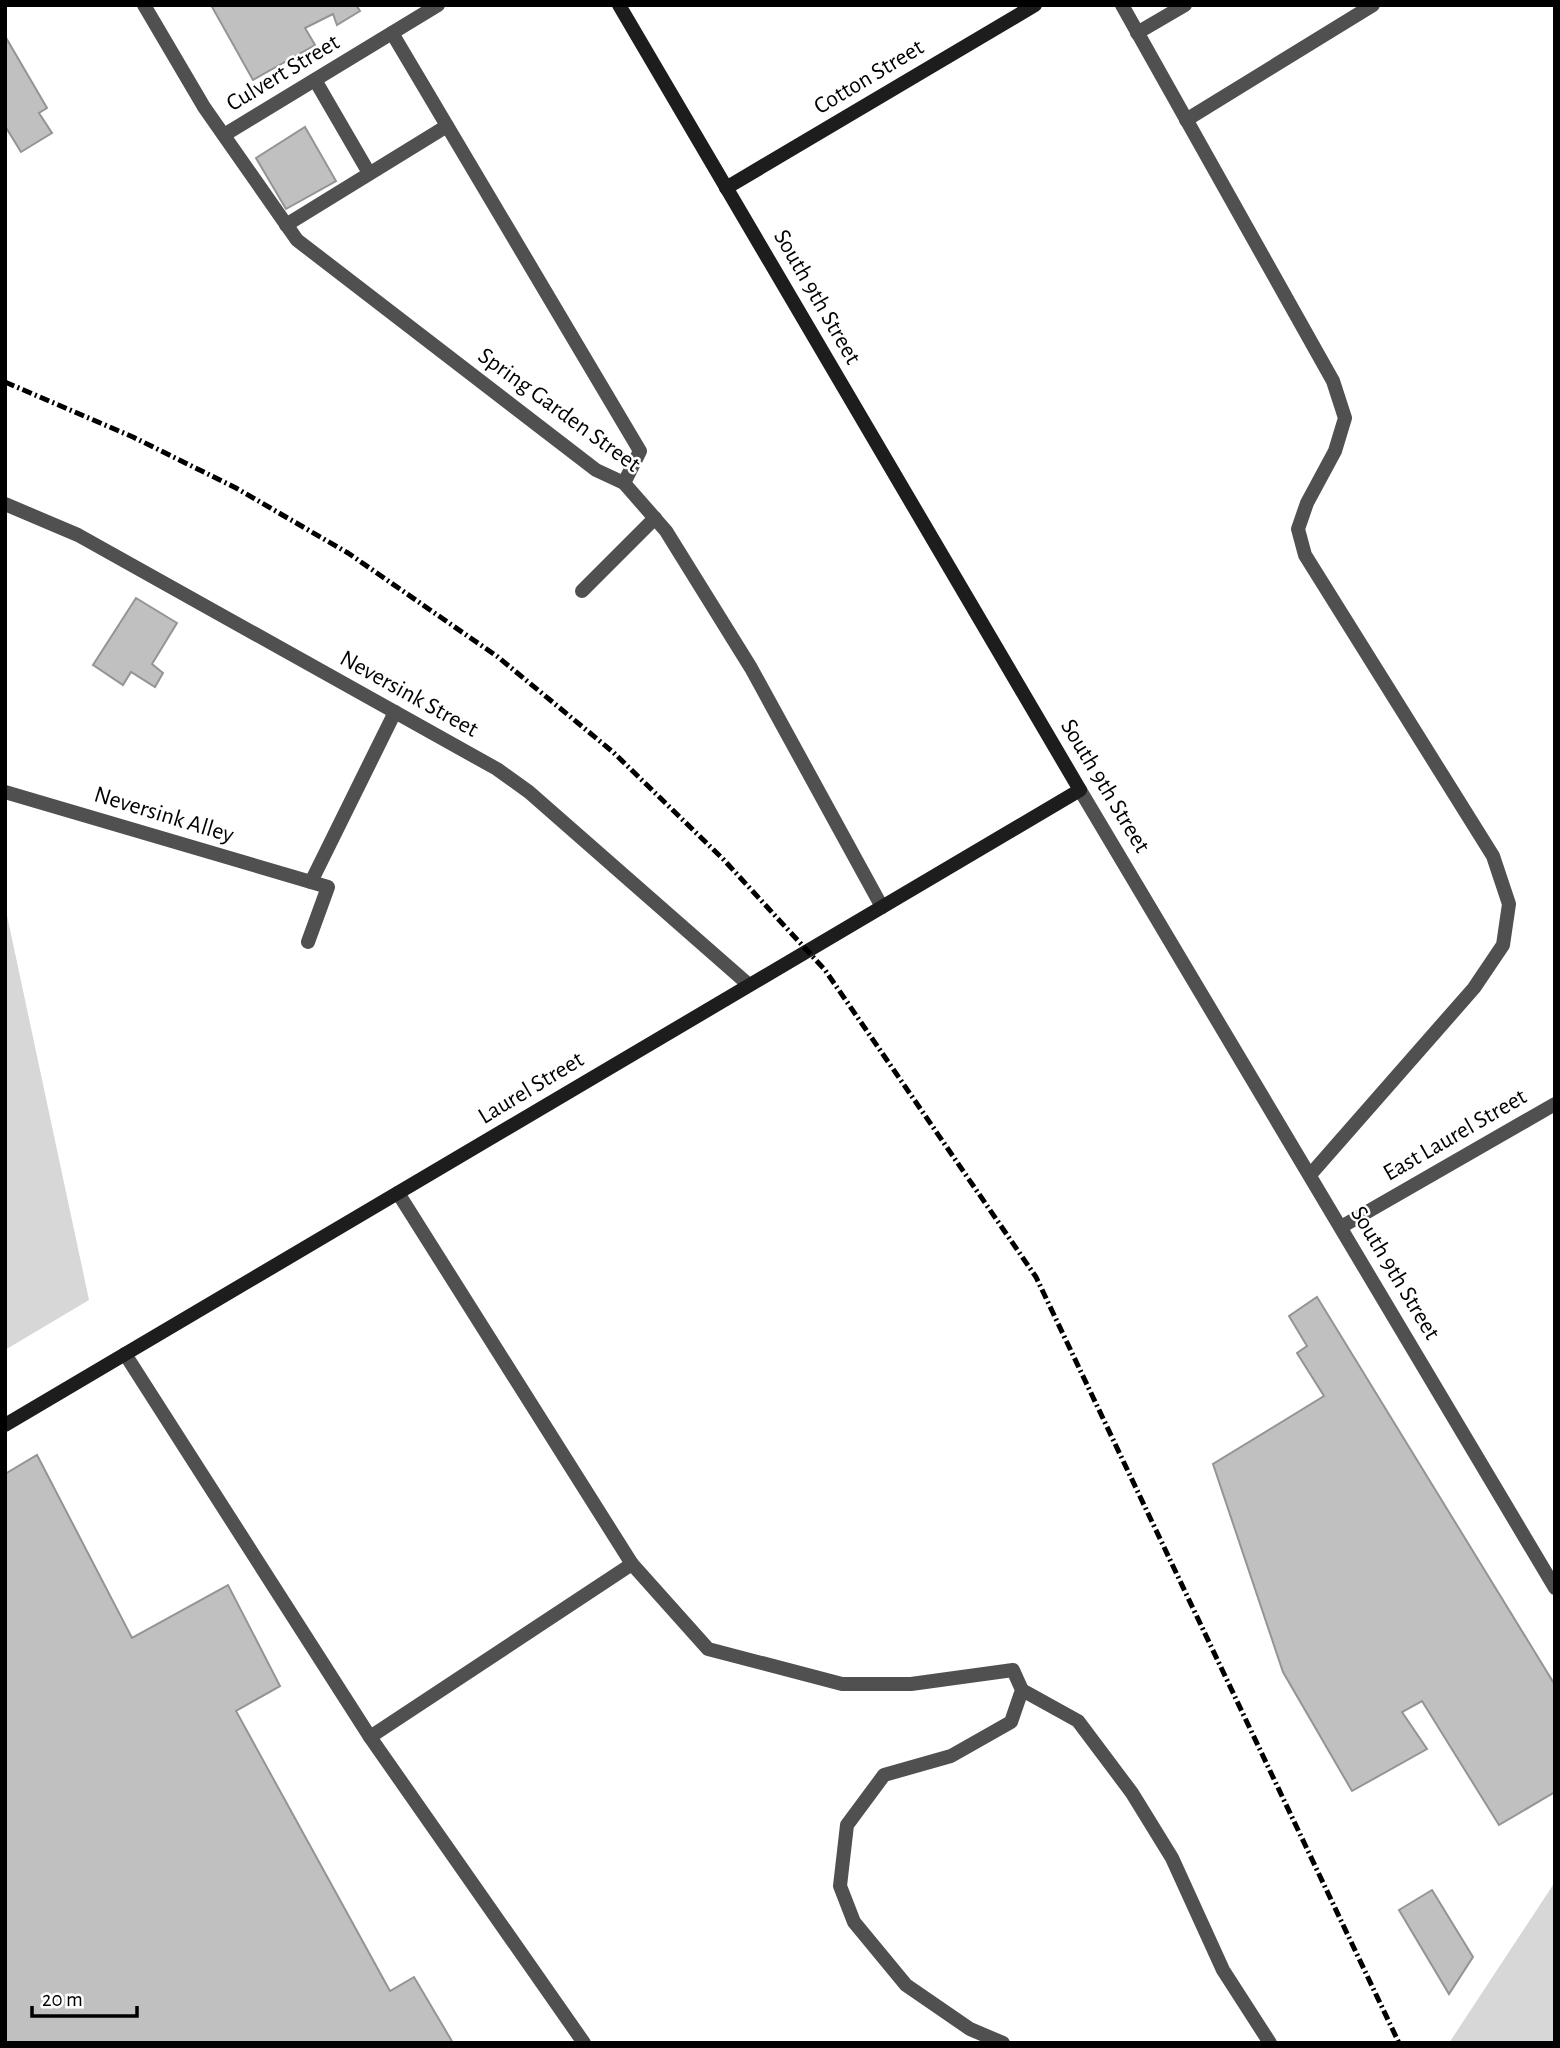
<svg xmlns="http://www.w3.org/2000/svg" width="1560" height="2048" font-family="'Alegreya Sans',sans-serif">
  <rect width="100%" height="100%" fill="#fff"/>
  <g fill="#d7d7d7">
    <path d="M 5,906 L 89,1300 L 5,1350 Z"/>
    <path d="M 1555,1882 L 1555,2043 L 1449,2043 Z"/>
  </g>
  <g fill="#c0c0c0" stroke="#949494" stroke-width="2">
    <path d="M 211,5 L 356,5 L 360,11 L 337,25 L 333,14 L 305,28 L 315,45 L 253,80 Z"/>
    <path d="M 5,36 L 47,108 L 39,113 L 52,133 L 21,152 L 5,126 Z"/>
    <path d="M 305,127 L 336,181 L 286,209 L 256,158 Z"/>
    <path d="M 136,598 L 177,623 L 152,664 L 163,673 L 155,687 L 131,672 L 123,685 L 93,665 Z"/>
    <path d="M 1317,1297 L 1555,1685 L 1555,1792 L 1499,1825 L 1422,1701 L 1402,1712 L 1427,1749 L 1352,1791 L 1283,1672 L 1213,1464 L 1324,1396 L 1297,1353 L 1307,1346 L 1289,1316 Z"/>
    <path d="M 37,1455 L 132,1638 L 228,1585 L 280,1686 L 236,1711 L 390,1991 L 414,1977 L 453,2043 L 5,2043 L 5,1474 Z"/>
    <path d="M 1432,1890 L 1473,1957 L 1449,1994 L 1399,1910 Z"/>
  </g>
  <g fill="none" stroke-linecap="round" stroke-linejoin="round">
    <g stroke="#505050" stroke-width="14">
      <path d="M 1122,5 L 1333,381 L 1345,418 L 1335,451 L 1307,503 L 1298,529 L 1305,555 L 1493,856 L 1509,904 L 1503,945 L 1474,988 L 1310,1175"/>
      <path d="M 392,33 L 640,451 L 624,483"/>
      <path d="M 1137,33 L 1185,5"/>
      <path d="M 315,80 L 369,173"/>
      <path d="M 1186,120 L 1373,5"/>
      <path d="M 286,225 L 447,126"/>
      <path d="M 582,591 L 655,518"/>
      <path d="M 5,792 L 328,887 L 308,942"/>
      <path d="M 311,882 L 395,712"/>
      <path d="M 398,1193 L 632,1564"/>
      <path d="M 125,1354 L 370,1737 L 632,1564 L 708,1649 L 842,1684 L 911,1684 L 1013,1670 L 1022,1690 L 1011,1722 L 951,1756 L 884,1775 L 847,1825 L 840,1886 L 854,1922 L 906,1985 L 970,2029 L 1003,2043"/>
      <path d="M 1022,1690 L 1078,1721 L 1132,1793 L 1172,1858 L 1223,1970 L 1270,2043"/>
      <path d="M 370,1737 L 584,2043"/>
    </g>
    <g stroke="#505050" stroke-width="14">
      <path d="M 144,5 L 204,107 L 297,240 L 596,470 L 624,483 L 666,531 L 751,668 L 882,907"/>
      <path d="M 224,135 L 438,5"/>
      <path d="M 5,504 L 78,535 L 497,769 L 529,792 L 749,985"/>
      <path d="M 1080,790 L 1555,1588"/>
      <path d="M 1341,1227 L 1555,1104"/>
    </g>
    <g stroke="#1d1d1d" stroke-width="14">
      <path d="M 726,188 L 1035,5"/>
      <path d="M 5,1425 L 1080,790 L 619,5"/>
    </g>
    <path stroke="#000" stroke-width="5" stroke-dasharray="10 3.5 2 3.5" stroke-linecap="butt" d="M 5,382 L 133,437 L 236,488 L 348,553 L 498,657 L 613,752 L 724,860 L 825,970 L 1036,1277 L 1399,2043"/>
  </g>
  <g text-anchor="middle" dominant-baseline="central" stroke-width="5" stroke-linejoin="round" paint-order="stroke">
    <g font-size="24" fill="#000" stroke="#fff">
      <text transform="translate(283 73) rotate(-31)">Culvert Street</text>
      <text transform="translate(869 77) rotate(-31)">Cotton Street</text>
      <text transform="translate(817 297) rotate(60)">South 9th Street</text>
      <text transform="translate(559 410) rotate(36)">Spring Garden Street</text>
      <text transform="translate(409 694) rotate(29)">Neversink Street</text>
      <text transform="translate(1105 786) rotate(59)">South 9th Street</text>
      <text transform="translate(164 815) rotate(17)">Neversink Alley</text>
      <text transform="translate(531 1088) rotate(-31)">Laurel Street</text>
      <text transform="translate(1455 1135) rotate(-30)">East Laurel Street</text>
      <text transform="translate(1395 1273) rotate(59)">South 9th Street</text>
    </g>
  </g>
  <rect width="1560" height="2048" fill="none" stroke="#000000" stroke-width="14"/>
  <path d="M32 2006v10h105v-10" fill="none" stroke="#000000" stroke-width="3.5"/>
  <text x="42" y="2006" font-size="21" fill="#000000" stroke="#ffffff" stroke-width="5" paint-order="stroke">20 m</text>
</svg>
